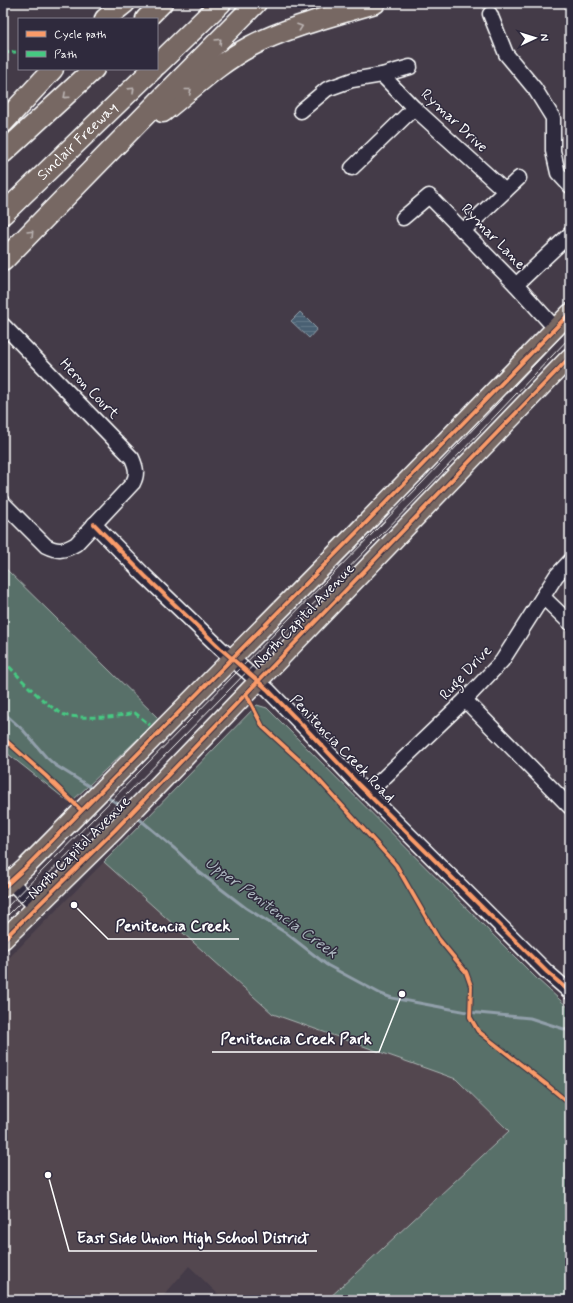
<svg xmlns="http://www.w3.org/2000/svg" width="573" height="1303" font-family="Mynerve,sans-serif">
  <defs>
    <pattern id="water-rules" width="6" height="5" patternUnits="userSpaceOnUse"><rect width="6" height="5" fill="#496173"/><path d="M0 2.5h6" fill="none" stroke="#647988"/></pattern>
  </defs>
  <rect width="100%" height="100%" fill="#443b48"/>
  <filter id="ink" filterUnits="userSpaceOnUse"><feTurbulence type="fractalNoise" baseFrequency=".025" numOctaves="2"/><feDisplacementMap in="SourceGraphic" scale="8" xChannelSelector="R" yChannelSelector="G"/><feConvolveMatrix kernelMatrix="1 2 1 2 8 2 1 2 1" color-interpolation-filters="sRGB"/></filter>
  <g filter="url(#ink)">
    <path fill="#534750" d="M 104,862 L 273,1014 L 456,1079 L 509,1131 L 327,1300 L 224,1300 L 189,1266 L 160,1300 L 3,1300 L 3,964 Z"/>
    <g fill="#596f69" stroke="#acb7b4">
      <path d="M 3,566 L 159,719 L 70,803 L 3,750 Z"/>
      <path d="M 257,705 L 267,708 L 536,978 L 570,1009 L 570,1300 L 327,1300 L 509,1131 L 456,1079 L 273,1014 L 104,862 Z"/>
    </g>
    <path fill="url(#water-rules)" stroke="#92a0ab" d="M 300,312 L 317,329 L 309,338 L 291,321 Z"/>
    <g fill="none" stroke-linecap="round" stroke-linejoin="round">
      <g stroke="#92a0ab" stroke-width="3">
        <path d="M 3,712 L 23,730 L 46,757 L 55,765 L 95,790"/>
        <path d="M 105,796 L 128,810"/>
        <path d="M 137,817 L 175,849 L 199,872 L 246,908 L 286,933 L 327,965 L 381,994 L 392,998 L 467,1012 L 530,1018 L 570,1031"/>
      </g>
      <defs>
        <g id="minor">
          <path d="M 490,14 L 506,54 L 535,89 L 553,118 L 553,151 L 558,173 L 570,186"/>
          <path d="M 382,75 L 414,108 L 505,191"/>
          <path d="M 301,111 L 327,89 L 352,80 L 382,75 L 410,67"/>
          <path d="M 352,168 L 414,108"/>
          <path d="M 403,218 L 429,196 L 516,285 L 555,328"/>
          <path d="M 463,231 L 519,178"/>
          <path d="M 516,285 L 570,234"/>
          <path d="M 3,325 L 132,458 C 136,467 138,474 133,483 L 76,544 C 64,551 58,552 46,546 L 3,503"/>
          <path d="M 94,524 L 145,576 L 220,648 L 268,690 L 308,731 L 359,785 L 547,972 L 570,992"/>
          <path d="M 543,597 L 570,623"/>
          <path d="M 465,700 L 570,807"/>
          <path d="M 368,793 L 465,700 L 502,661 L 556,576 L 570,561"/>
          <path d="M 3,874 L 36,907"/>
        </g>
        <g id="major">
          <path d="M 3,888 L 26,867 L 357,532 L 570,313"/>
          <path d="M 3,940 L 115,830 L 570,357"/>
        </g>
        <g id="highway">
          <path d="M 105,19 L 125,3"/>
          <path d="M 146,19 L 162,3"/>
          <path d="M 157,65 L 221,3"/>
          <path d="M 163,112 C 192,89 219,63 251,46 C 287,27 336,15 375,3"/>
          <path d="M 3,123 L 53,69"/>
          <path d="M 3,153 L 94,69"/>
          <path id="s1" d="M 3,214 L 153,69"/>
          <path d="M 3,261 L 163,97 L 256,3"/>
        </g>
      </defs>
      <use href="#minor" stroke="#fff" stroke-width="17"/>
      <use href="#major" stroke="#fff" stroke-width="21"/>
      <use href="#highway" stroke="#fff" stroke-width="23"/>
      <use href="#minor" stroke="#2f2a3d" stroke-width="14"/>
      <use href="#major" stroke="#776864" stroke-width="18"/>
      <use href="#highway" stroke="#776864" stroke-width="20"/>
      <g stroke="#fff" stroke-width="1">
        <path d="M 3,911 L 421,484 L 570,327"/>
        <path d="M 3,920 L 26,897 L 426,489 L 570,337"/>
      </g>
      <g stroke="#46c982" stroke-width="3" stroke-dasharray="6 3" stroke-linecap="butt">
        <path d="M 3,53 L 16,52"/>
        <path d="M 3,660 C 19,677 45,706 65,715 C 70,717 76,716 80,717 C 99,718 117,717 135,713 L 150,725"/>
      </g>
      <defs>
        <g id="cycleway">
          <path d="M 94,524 L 145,576 L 220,648 L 268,690 L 308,731 L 359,785 L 547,972 L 570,992"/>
          <path d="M 246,694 L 263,727 L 308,768 L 396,865 L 438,938 L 466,972 L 471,986 L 470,1017 L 478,1031 L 546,1084 L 570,1104"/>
          <path d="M 3,738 L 46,776 L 81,810"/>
          <path d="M 3,888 L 26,867 L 357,532 L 570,313"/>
          <path d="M 3,940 L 115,830 L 570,357"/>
        </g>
      </defs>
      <use href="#cycleway" stroke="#2f2a3d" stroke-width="6"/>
      <use href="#cycleway" stroke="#fa9b69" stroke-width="4"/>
    </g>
    <defs><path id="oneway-chevron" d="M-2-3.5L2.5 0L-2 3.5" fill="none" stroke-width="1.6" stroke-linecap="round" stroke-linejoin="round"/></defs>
    <g stroke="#bbb4b2">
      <use href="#oneway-chevron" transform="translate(300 27) rotate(-19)"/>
      <use href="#oneway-chevron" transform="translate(219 41) rotate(-45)"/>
      <use href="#oneway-chevron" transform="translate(132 90) rotate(-44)"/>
      <use href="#oneway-chevron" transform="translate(189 91) rotate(-39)"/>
      <use href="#oneway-chevron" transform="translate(66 96) rotate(138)"/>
      <use href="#oneway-chevron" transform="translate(31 233) rotate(-46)"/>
    </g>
  </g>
  <g text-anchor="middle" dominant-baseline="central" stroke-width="3" stroke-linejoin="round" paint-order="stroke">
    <g font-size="15" fill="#fff" stroke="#2f2a3d">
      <text transform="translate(454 121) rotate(43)">Rymar Drive</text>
      <text stroke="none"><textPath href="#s1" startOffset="104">Sinclair Freeway</textPath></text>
      <text transform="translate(493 237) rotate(46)">Rymar Lane</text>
      <text transform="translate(89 389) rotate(46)">Heron Court</text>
      <text transform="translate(304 616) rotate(-46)">North Capitol Avenue</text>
      <text transform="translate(466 673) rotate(-47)">Ruge Drive</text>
      <text transform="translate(342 749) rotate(46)">Penitencia Creek Road</text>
      <text transform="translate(79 848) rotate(-45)">North Capitol Avenue</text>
    </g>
    <g font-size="16" font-style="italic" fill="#adb8c0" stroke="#2f2a3d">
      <text transform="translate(271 908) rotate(36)">Upper Penitencia Creek</text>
    </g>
  </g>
  <path fill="none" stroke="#fff" stroke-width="1.5" d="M74 905L108 939H239M402 994L379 1052H212M48 1175L69 1251H317"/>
  <g fill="#fff" stroke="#2f2a3d" stroke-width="1.5">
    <circle cx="74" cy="905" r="4"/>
    <circle cx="402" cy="994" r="4"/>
    <circle cx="48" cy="1175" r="4"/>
  </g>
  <g font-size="16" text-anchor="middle" font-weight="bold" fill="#fff" stroke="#2f2a3d" stroke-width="3" stroke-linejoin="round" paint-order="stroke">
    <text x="173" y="931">Penitencia Creek</text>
    <text x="296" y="1044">Penitencia Creek Park</text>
    <text x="193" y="1243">East Side Union High School District</text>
  </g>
  <rect width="573" height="1303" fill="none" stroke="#2f2a3d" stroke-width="16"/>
  <rect x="8" y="8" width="557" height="1287" fill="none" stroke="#fff" stroke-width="1.5" filter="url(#ink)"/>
  <rect x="18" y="18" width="140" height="52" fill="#2f2a3d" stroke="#827f8b"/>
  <rect x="26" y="31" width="20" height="6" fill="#fa9b69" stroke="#827f8b"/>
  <text x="54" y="38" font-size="12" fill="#ffffff">Cycle path</text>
  <rect x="26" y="51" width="20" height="6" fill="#46c982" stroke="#827f8b"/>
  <text x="54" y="58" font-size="12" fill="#ffffff">Path</text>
  <g transform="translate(535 38) rotate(86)" stroke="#2f2a3d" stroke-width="3" paint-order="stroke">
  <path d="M0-3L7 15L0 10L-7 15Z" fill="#ffffff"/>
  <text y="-6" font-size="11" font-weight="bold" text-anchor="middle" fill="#ffffff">N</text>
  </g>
</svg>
